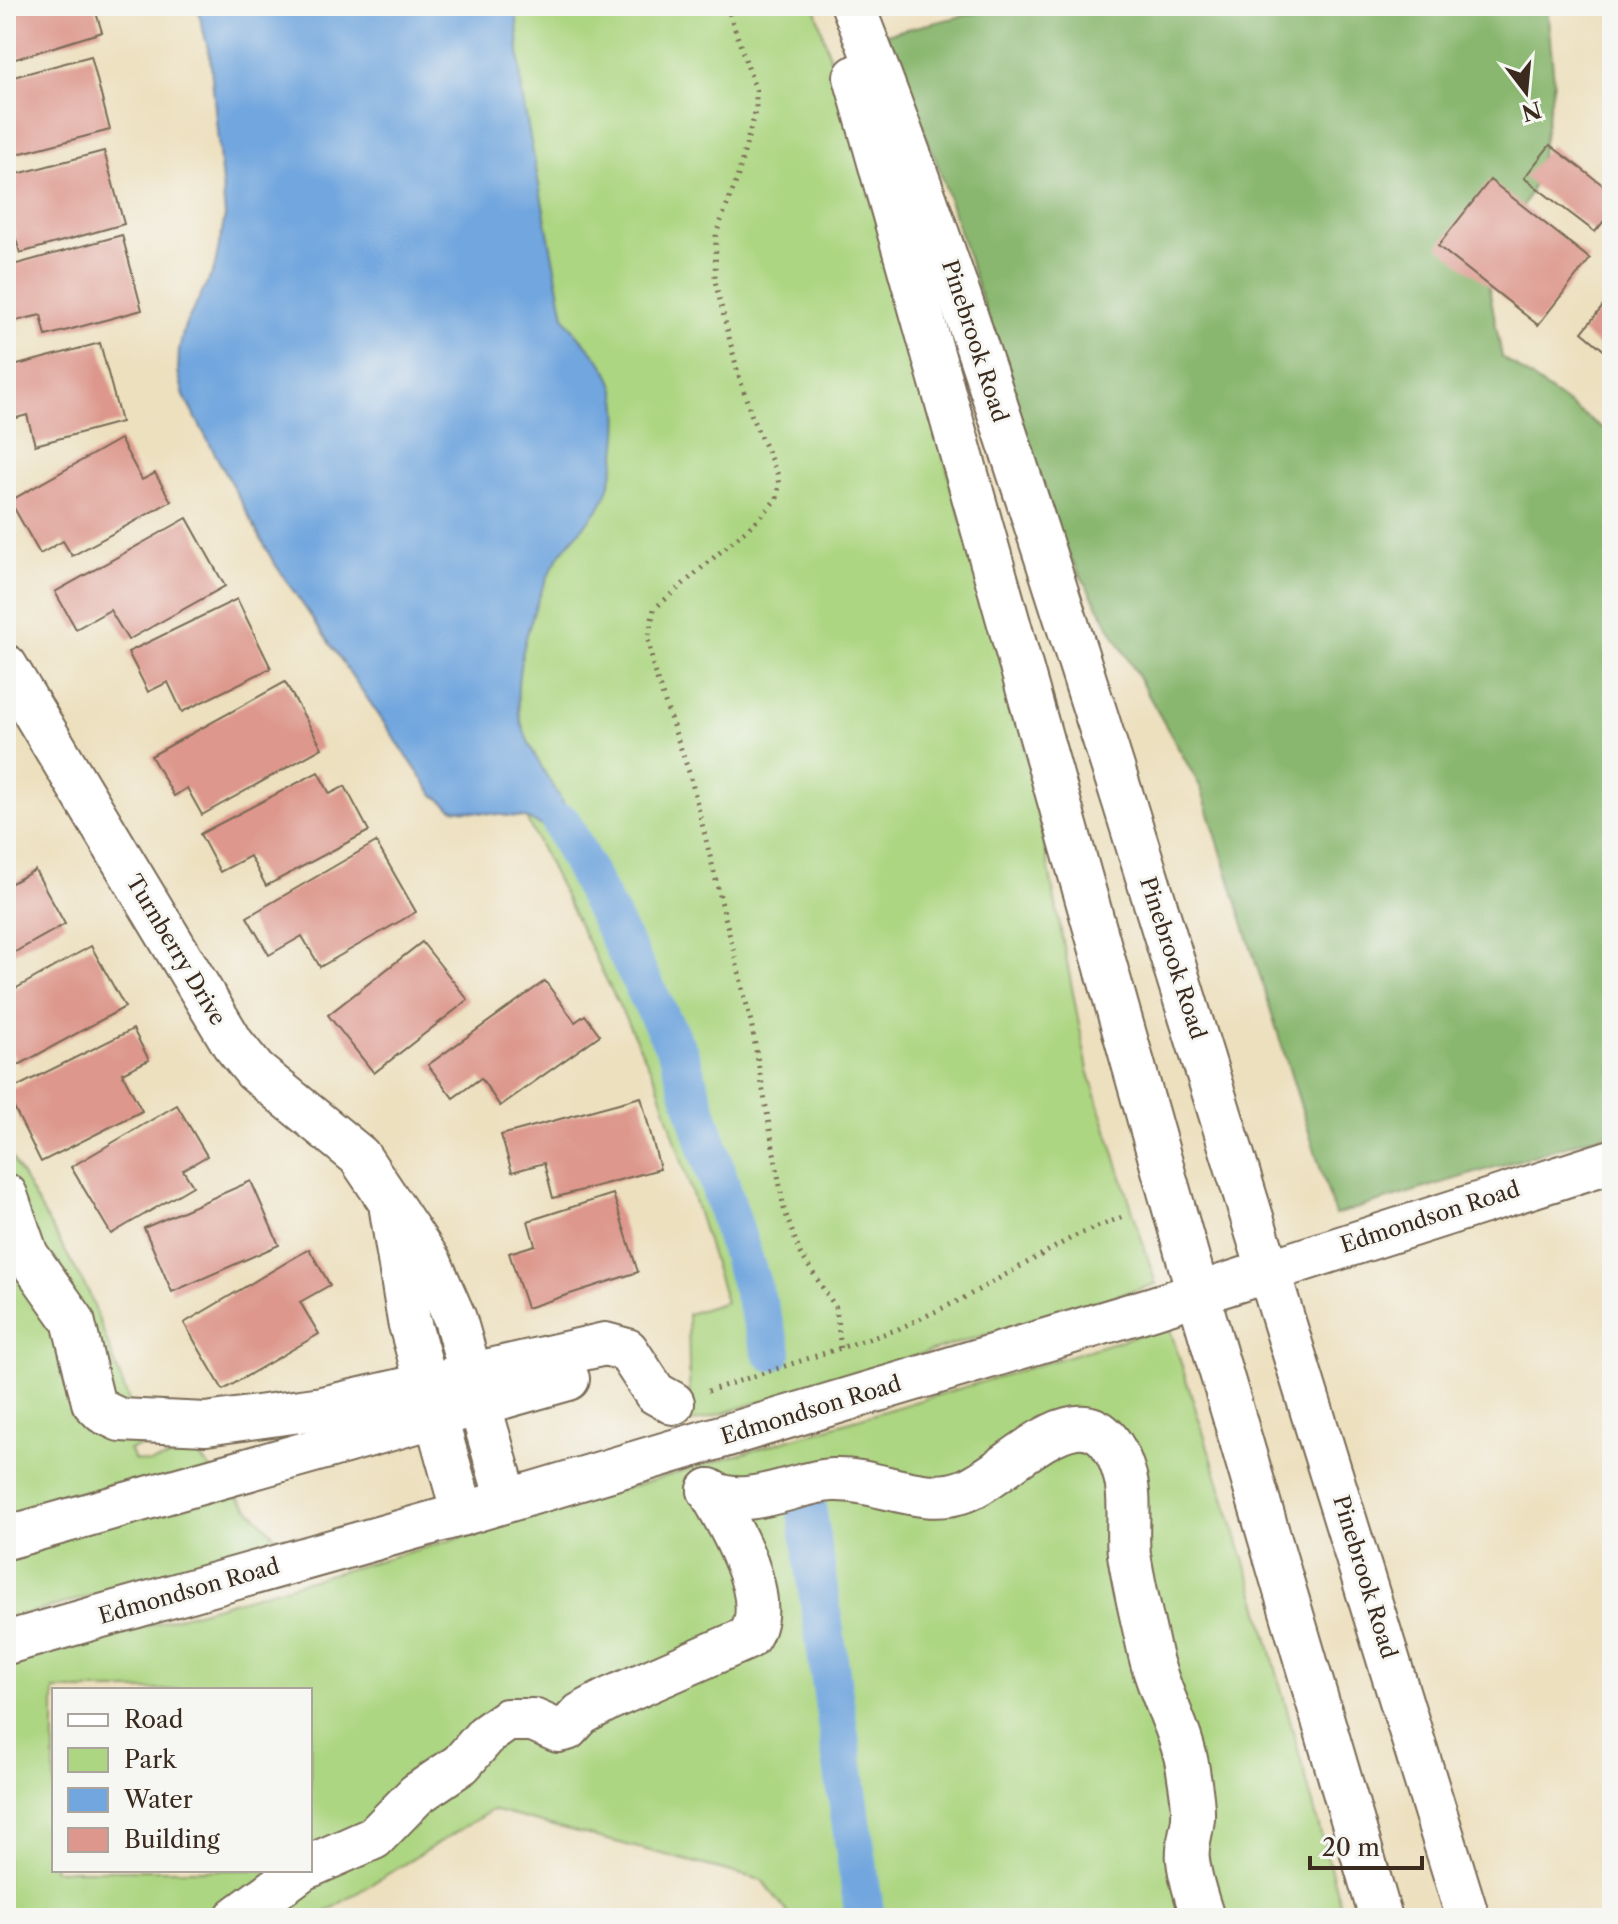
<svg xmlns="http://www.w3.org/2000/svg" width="1618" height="1924" font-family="'Libre Caslon Text',serif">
  <rect width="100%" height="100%" fill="#f6f6f2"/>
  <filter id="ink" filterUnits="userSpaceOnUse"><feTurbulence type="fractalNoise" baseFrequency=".0125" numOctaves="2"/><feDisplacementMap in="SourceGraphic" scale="16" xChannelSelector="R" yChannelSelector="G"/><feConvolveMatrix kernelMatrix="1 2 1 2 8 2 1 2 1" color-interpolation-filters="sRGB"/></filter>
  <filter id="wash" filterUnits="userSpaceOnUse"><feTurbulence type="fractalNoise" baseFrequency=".006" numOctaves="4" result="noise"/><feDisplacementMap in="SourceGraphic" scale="32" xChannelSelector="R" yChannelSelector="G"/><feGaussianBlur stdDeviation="1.8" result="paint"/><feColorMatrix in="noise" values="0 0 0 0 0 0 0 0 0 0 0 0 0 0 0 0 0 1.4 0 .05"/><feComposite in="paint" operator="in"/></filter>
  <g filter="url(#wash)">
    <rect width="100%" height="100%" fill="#ede0bf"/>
    <g fill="#add682" stroke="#748050" stroke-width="2" fill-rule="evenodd">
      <path d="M 197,6 L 815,6 L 1022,731 L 1088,1070 L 1156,1284 L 690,1423 L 688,1314 L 726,1302 L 657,1082 L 526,818 L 453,809 L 433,794 L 273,561 L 184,396 C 167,327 206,308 221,247 C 234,192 215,60 197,6 Z"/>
      <path d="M 6,1148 L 89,1293 L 145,1445 L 129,1450 L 135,1460 L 149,1463 L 194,1451 L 281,1542 L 6,1620 Z"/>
      <path d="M 1169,1326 L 1257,1600 L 1344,1918 L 792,1918 L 762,1880 L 492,1810 L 316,1918 L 6,1918 L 6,1666 L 469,1535 ZM 54,1690 L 310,1690 L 310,1870 L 54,1870 Z"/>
    </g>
    <path fill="#8ab770" stroke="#627047" stroke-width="2" d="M 1005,6 L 1547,6 L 1554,81 L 1537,177 L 1488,283 L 1502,357 L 1612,435 L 1612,1132 L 1335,1215 L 1201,788 L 1061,541 L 938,166 L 886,34 Z"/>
    <path fill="#71a6de" stroke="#56687e" stroke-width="2" d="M 197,6 L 516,6 L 522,95 L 564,316 C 579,343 607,358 615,390 C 623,417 616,485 599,508 C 587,524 572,538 560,555 C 536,590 510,675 520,717 C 528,752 555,788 573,819 L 550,830 L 526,818 L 453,809 L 433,794 L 273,561 L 184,396 L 178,372 L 179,349 L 185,325 L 214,270 L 225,216 L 210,56 Z"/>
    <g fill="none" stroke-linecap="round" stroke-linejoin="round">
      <g stroke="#71a6de" stroke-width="40">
        <path d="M 562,824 L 679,1055 L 772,1351"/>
        <path d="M 806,1505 L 865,1918"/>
      </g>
    </g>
    <g id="blocks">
      <g fill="#dd978c">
        <path d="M 6,6 L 94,6 L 102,32 L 6,62 Z"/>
        <path d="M 91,56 L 110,130 L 6,157 L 6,79 Z"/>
        <path d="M 1550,145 L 1612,192 L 1612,211 L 1595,232 L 1524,178 Z"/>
        <path d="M 104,151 L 124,224 L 20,253 L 10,218 L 6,219 L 6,177 Z"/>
        <path d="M 1490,180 L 1590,259 L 1538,325 L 1438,246 Z"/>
        <path d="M 122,235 L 142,310 L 46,336 L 41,315 L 15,321 L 6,287 L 6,267 Z"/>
        <path d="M 1612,295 L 1612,357 L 1582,332 Z"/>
        <path d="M 100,343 L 121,422 L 35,445 L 27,415 L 6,421 L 6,368 Z"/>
        <path d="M 120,439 L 142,480 L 155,473 L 171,501 L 72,556 L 63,541 L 40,554 L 10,501 Z"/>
        <path d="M 187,518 L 225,586 L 128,640 L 110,610 L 76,629 L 55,592 Z"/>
        <path d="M 237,599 L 271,668 L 182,712 L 168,682 L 148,692 L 128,652 Z"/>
        <path d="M 285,682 L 322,748 L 202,815 L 187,788 L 174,796 L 151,756 Z"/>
        <path d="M 318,772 L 330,794 L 345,786 L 369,831 L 266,886 L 250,856 L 220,872 L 200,834 Z"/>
        <path d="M 376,842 L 416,912 L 320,967 L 302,936 L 269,955 L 247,917 Z"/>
        <path d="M 35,870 L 65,924 L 6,957 L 6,886 Z"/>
        <path d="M 422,942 L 468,1000 L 374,1073 L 328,1015 Z"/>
        <path d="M 91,946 L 125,1007 L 19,1065 L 6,1042 L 6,994 Z"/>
        <path d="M 545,981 L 575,1022 L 585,1015 L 600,1035 L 500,1106 L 481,1078 L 453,1098 L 428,1065 Z"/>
        <path d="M 133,1029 L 149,1060 L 122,1073 L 142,1111 L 41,1162 L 6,1092 Z"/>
        <path d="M 641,1097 L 660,1169 L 553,1198 L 544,1163 L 512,1172 L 501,1135 Z"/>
        <path d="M 177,1105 L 207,1156 L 183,1170 L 193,1186 L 111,1234 L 71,1167 Z"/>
        <path d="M 251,1181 L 279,1245 L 172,1292 L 144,1228 Z"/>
        <path d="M 613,1194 L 638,1272 L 527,1308 L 509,1253 L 535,1245 L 528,1221 Z"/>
        <path d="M 309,1249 L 330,1285 L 300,1302 L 319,1334 L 223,1390 L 184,1323 Z"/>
      </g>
    </g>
  </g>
  <g filter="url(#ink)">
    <use href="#blocks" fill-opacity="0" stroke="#796a56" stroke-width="2"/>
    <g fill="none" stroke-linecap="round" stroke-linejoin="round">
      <defs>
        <g id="minor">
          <path d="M 853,6 C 956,266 1038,533 1123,799 C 1241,1171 1356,1544 1468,1918"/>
          <path d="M 855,77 L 1198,1294 L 1381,1918"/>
          <path d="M 6,666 L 233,1044 L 255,1071 L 359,1156 L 430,1262 L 455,1319 L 507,1500"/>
          <path d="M 6,1195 L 27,1255 L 73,1320 L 93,1402 L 103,1412 L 120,1420 L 206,1424 L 322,1408 L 605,1344 L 627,1350 L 655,1393 L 673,1403"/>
          <path d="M 391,1210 L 409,1321 L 463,1514"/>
          <path d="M 709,1490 C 744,1513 796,1481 833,1480 C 877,1478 921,1507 964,1491 C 1014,1472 1094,1366 1125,1476 C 1132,1501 1126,1528 1129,1554 C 1134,1588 1143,1622 1150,1655 C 1159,1694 1182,1730 1188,1770 C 1190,1785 1194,1803 1193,1818 C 1192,1831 1186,1846 1188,1860 C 1190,1879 1197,1900 1203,1918"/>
          <path d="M 6,1538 L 568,1379"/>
          <path d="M 6,1643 L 463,1514 L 1153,1308 L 1612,1161"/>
          <path d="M 310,1866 L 374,1838 L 417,1794 L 461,1764 L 486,1735 L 507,1720 L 533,1720 L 558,1731 L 567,1729 L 581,1714 L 609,1699 L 748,1638 C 775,1601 730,1525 709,1490"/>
          <path d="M 236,1918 L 301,1870"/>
        </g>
      </defs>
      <use href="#minor" stroke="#796a56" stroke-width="46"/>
      <g stroke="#796a56" stroke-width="5" stroke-dasharray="2 6" stroke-linecap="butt">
        <path d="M 727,6 L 756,91 L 756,108 L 737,179 L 716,234 L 715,281 L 738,373 L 753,420 L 777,473 L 779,486 L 777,498 L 761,517 L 654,609 L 648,639 L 654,671 L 690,775 L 751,1022 L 784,1209 L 800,1253 L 836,1308 L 841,1350"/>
        <path d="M 708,1391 L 896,1330 L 962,1299 L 1075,1236 L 1122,1217"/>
      </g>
      <use href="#minor" stroke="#fff" stroke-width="42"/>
    </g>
  </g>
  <g text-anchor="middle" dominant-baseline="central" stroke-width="6" stroke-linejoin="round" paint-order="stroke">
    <g font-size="22" fill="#3b2a1e" stroke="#f6f6f2">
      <text transform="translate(975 341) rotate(72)">Pinebrook Road</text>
      <text transform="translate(176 950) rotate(59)">Turnberry Drive</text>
      <text transform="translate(1173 958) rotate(72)">Pinebrook Road</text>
      <text transform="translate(1430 1217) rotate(-18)">Edmondson Road</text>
      <text transform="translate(811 1410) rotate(-17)">Edmondson Road</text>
      <text transform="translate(1365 1577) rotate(73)">Pinebrook Road</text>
      <text transform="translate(189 1591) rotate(-16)">Edmondson Road</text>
    </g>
  </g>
  <rect width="1618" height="1924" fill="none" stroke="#f6f6f2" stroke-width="32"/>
  <rect x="52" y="1688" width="260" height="184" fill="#f6f6f2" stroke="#aba49d" stroke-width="2"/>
  <rect x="68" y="1714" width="40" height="12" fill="#ffffff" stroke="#aba49d" stroke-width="2"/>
  <text x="124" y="1728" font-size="24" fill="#3b2a1e">Road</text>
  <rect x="68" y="1748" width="40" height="24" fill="#add682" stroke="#aba49d" stroke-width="2"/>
  <text x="124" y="1768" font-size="24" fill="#3b2a1e">Park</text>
  <rect x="68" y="1788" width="40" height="24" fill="#71a6de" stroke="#aba49d" stroke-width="2"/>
  <text x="124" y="1808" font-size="24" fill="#3b2a1e">Water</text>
  <rect x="68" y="1828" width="40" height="24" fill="#dd978c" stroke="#aba49d" stroke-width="2"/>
  <text x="124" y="1848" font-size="24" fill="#3b2a1e">Building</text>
  <g transform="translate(1526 92) rotate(164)" stroke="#f6f6f2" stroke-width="6" paint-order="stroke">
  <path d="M0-6L14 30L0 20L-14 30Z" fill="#3b2a1e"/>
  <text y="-12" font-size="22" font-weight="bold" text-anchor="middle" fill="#3b2a1e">N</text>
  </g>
  <path d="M1310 1856v12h112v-12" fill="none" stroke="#3b2a1e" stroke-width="4"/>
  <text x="1322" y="1856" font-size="24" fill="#3b2a1e" stroke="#f6f6f2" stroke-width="6" paint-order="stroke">20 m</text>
</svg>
